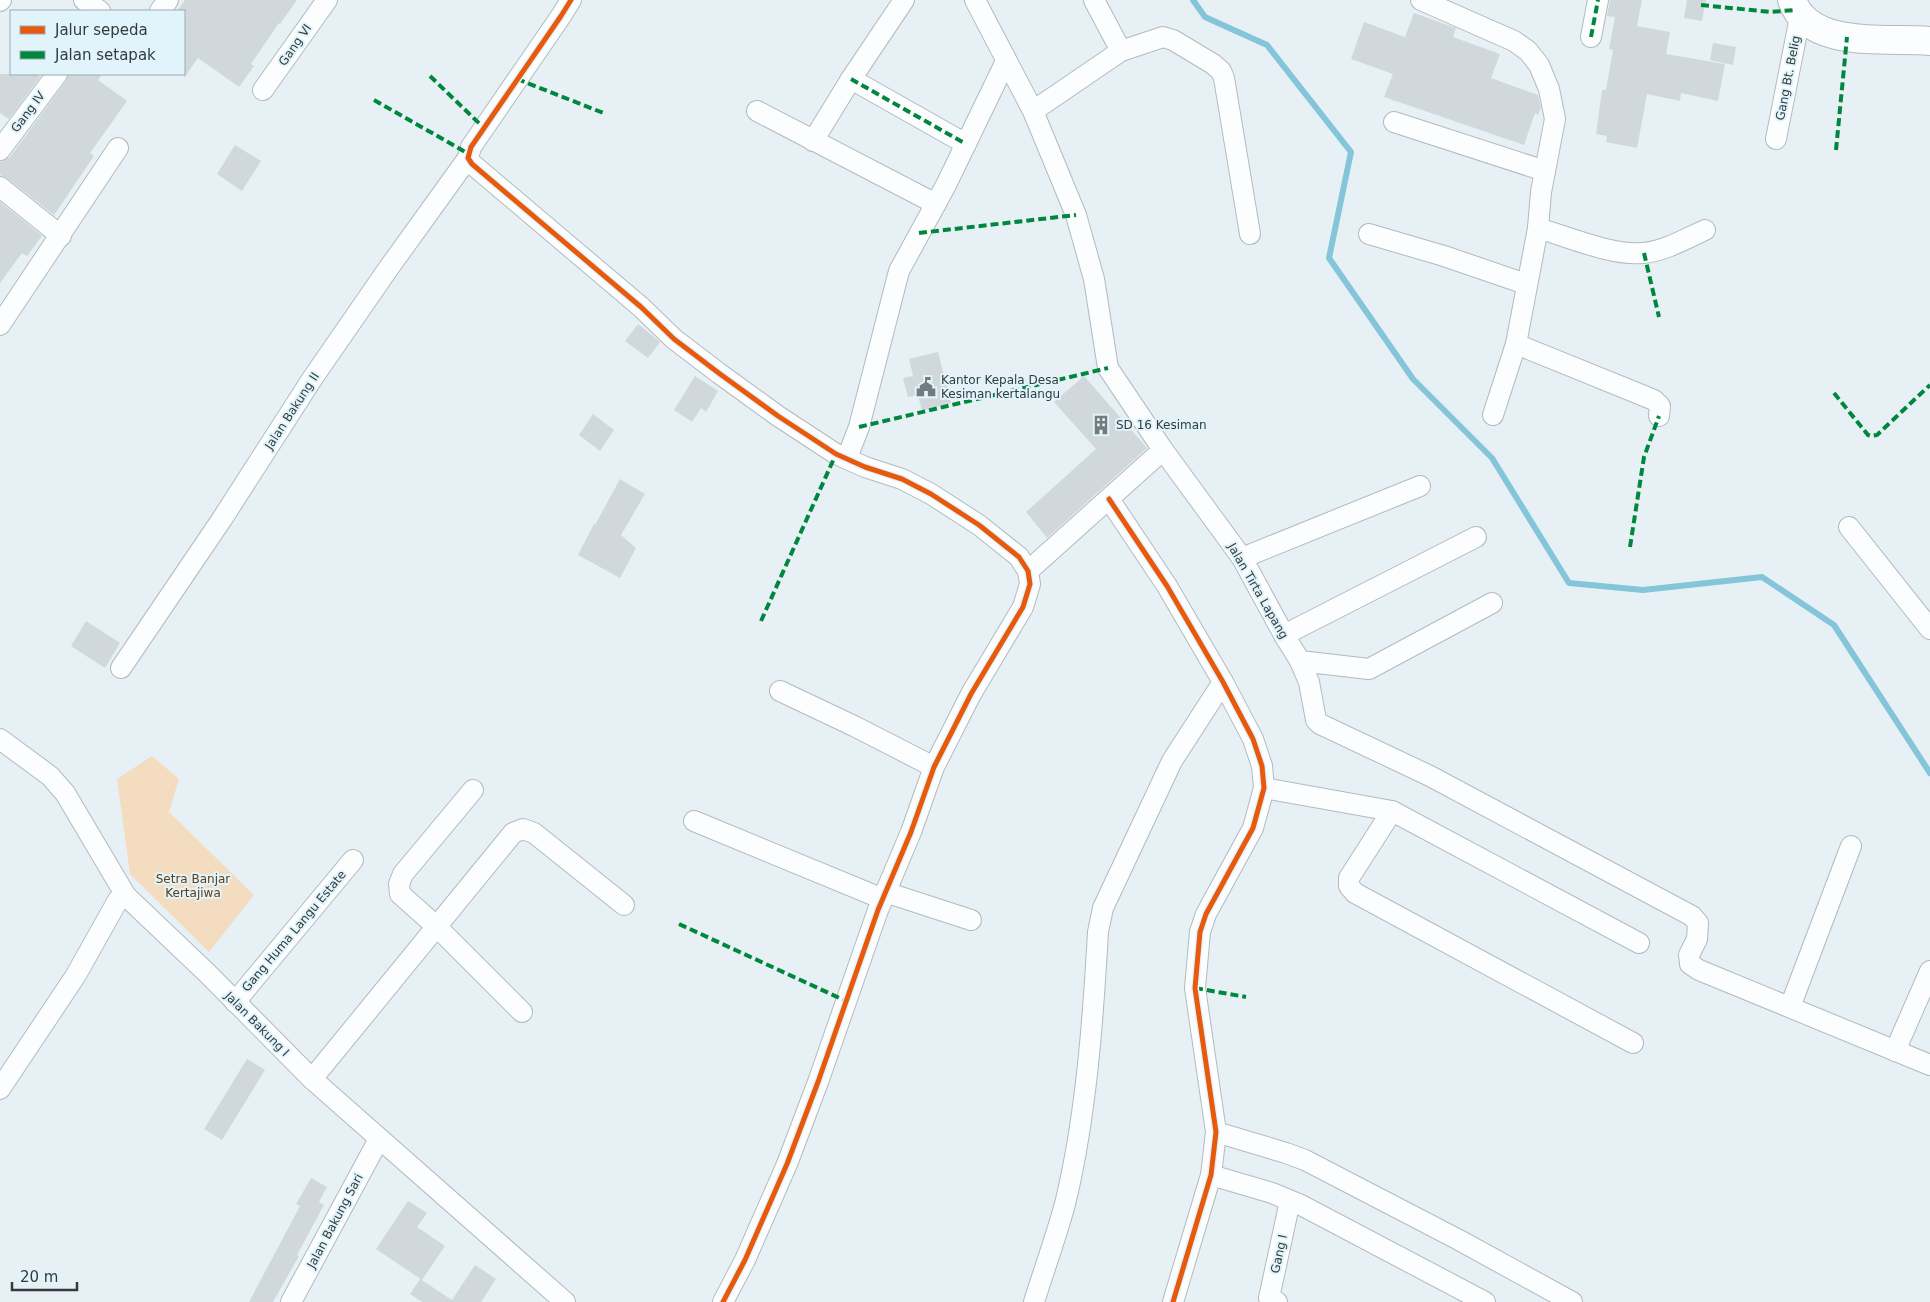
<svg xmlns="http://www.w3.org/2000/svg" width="1930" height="1302" font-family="'DejaVu Sans',sans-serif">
  <rect width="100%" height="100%" fill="#e7f1f5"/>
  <path fill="#f4dcc0" d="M 152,756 L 179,779 L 169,812 L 254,895 L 209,952 L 130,874 L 117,779 Z"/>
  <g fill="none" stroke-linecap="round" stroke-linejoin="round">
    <path stroke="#85c5d9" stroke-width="6" d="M 1193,0 L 1205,17 L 1267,45 L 1351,152 L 1329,258 L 1413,379 L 1492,458 L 1569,583 L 1643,590 L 1762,577 L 1834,625 L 1930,773"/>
  </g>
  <g fill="#d0d8dc">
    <path d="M 185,0 L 297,0 L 280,24 L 279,23 L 251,64 L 254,66 L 239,87 L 198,58 L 184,78 L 184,11 L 177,11 Z"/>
    <path d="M 1610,0 L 1642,0 L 1637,26 L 1670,32 L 1666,54 L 1725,64 L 1718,101 L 1681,93 L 1680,101 L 1647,94 L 1637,148 L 1606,142 L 1607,136 L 1596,134 L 1602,90 L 1606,90 L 1613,50 L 1609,49 L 1615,17 L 1607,16 Z"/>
    <path d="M 1687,0 L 1706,0 L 1702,21 L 1684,18 Z"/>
    <path d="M 1414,13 L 1456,28 L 1453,37 L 1500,54 L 1491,78 L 1538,95 L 1541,108 L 1538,115 L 1535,113 L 1524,145 L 1384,97 L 1393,74 L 1351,59 L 1364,22 L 1405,37 Z"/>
    <path d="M 1713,43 L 1736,47 L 1733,65 L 1710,60 Z"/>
    <path d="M 0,74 L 35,74 L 40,77 L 9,119 L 0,113 Z"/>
    <path d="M 69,74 L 102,74 L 98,80 L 127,101 L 90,153 L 94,156 L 54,215 L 7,178 L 0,175 L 0,162 L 10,157 L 66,81 Z"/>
    <path d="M 235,145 L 261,161 L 242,191 L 217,174 Z"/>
    <path d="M 0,202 L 42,236 L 27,256 L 22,253 L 0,283 Z"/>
    <path d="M 638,324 L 660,342 L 648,358 L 625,341 Z"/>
    <path d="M 938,352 L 951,403 L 922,411 L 918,395 L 908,397 L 903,378 L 913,376 L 909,359 Z"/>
    <path d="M 695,376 L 718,391 L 706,412 L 701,408 L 692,422 L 674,410 Z"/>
    <path d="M 1084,376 L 1147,448 L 1047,538 L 1026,512 L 1096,449 L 1054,402 Z"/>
    <path d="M 593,414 L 614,430 L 600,451 L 579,435 Z"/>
    <path d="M 620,479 L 645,494 L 621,535 L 636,548 L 620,578 L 578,555 L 594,524 L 595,525 Z"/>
    <path d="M 86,621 L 120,643 L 105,668 L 71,646 Z"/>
    <path d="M 247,1059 L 265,1070 L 222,1140 L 204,1129 Z"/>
    <path d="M 311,1178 L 327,1187 L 319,1202 L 324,1205 L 297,1255 L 299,1256 L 273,1302 L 249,1302 L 300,1206 L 296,1204 Z"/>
    <path d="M 408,1201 L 427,1213 L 417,1227 L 445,1246 L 422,1280 L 376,1249 Z"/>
    <path d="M 475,1265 L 496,1279 L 481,1302 L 422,1302 L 410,1294 L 420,1279 L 452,1300 Z"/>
  </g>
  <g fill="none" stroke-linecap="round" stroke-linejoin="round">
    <defs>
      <g id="street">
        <path d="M 84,0 L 100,11"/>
        <path d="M 571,0 L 561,16 L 471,147 L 468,158 L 472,164 L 641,307 L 674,339 L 720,374 L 778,416 L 836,454 L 865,467 L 902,479 L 931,494 L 979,525 L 1019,557 L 1028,571 L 1030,584 L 1023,607 L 971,694 L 934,767 L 911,832 L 878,910 L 818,1082 L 787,1164 L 745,1260 L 723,1302"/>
        <path d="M 975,0 L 1033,111 L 1076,215 L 1094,279 L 1108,368 L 1163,450"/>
        <path d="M 1094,0 L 1121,51"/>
        <path d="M 1421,0 L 1514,41 L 1528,51 L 1539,65 L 1549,89 L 1555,119 L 1541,192 L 1538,228 L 1516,344 L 1493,415"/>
        <path d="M 0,1 L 1,0"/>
        <path d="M 160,11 L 168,0"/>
        <path d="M 1591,37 L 1598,0"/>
        <path d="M 851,79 L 966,144"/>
        <path d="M 263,90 L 327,0"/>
        <path d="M 757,111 L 936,204"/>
        <path d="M 1033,111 L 1121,51 L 1163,37 L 1173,40 L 1213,64 L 1221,71 L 1224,78 L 1250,234"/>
        <path d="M 1394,122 L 1545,171"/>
        <path d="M 1776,139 L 1800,17"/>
        <path d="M 813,141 L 851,79 L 904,0"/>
        <path d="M 0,150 L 57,74"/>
        <path d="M 0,187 L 61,236"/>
        <path d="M 1538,228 C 1568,237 1613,256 1643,253 C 1665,251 1685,239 1705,230"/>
        <path d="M 1369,234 L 1444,256 L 1526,284"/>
        <path d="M 0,325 L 118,148"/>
        <path d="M 1516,344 L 1654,400 L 1660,406 L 1659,416"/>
        <path d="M 847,458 L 859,427 L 899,271 L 946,185 L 1006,61"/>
        <path d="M 1109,499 L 1167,586 L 1223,682 L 1253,739 L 1262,766 L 1264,788 L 1253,828 L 1206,914 L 1200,932 L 1195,988 L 1216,1132 L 1211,1175 L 1173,1302"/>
        <path d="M 1849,527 L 1930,629"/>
        <path d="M 1242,558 L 1420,486"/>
        <path d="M 1028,571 L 1163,450 L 1242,558 L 1284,635 L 1300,661 L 1369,669 L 1492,603"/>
        <path d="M 1284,635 L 1476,537"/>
        <path d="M 1300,661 L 1309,682 L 1316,720 L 1320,724 L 1430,776 L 1692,916 L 1698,923 L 1697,939 L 1689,955 L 1690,964 L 1699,970 L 1930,1065"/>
        <path d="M 121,668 L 222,519 L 312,379 L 388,269 L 468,158"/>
        <path d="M 780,691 L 854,726 L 934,767"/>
        <path d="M 0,739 L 50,776 L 65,793 L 126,896"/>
        <path d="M 1264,788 L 1392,811 L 1639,943"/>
        <path d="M 473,790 L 403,874 L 399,884 L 400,894 L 436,926 L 522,1012"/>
        <path d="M 1392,811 L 1349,878 L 1349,886 L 1355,893 L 1633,1043"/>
        <path d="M 694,821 L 883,899"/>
        <path d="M 885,892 L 971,920"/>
        <path d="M 235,1002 L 353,860"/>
        <path d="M 1790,1007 L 1851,846"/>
        <path d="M 1895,1051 L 1930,971"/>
        <path d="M 312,1079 L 513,833 L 523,829 L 534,833 L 624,905"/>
        <path d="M 0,1089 L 76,975 L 118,900 L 126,896 L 207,973 L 312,1079 L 565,1302"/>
        <path d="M 1216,1132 L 1286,1153 L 1305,1160 L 1459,1240 L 1572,1302"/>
        <path d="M 1211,1175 L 1272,1193 L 1301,1205 L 1485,1302"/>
        <path d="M 291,1302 L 379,1139"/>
        <path d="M 1034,1302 C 1044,1270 1056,1237 1065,1204 C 1086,1118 1093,1021 1098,932 L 1103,908 L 1172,761 L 1223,682"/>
        <path d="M 1277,1302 L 1269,1298 L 1290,1201"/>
      </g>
      <path id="secondary" d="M 1792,0 C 1809,50 1888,37 1930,41"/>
    </defs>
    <use href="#street" stroke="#b2babd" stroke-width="22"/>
    <use href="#secondary" stroke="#b2babd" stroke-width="30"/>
    <use href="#street" stroke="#fbfdfe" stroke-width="20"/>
    <use href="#secondary" stroke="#fbfdfe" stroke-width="28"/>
    <g stroke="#00873e" stroke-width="4" stroke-dasharray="8 4" stroke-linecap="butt">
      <path d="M 1701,5 L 1771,12 L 1795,10"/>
      <path d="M 1591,37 L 1598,0"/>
      <path d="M 430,76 L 484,128"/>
      <path d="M 517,79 L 606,114"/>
      <path d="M 851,79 L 966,144"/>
      <path d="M 374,100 L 469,154"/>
      <path d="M 1836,150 L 1847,37"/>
      <path d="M 919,233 L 1076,215"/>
      <path d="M 1644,253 L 1659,317"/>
      <path d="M 1834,393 L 1868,435 L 1871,436 L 1877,435 L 1930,385"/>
      <path d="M 859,427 L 1108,368"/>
      <path d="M 1630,547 L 1644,457 L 1659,416"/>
      <path d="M 761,621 L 836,454"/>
      <path d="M 679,924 L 846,1001"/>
      <path d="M 1195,988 L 1246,997"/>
    </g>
    <defs>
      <g id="cycleway">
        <path d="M 571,0 L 561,16 L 471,147 L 468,158 L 472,164 L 641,307 L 674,339 L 720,374 L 778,416 L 836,454 L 865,467 L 902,479 L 931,494 L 979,525 L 1019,557 L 1028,571 L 1030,584 L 1023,607 L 971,694 L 934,767 L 911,832 L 878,910 L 818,1082 L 787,1164 L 745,1260 L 723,1302"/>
        <path d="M 1109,499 L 1167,586 L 1223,682 L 1253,739 L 1262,766 L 1264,788 L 1253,828 L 1206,914 L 1200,932 L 1195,988 L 1216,1132 L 1211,1175 L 1173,1302"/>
      </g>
    </defs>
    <use href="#cycleway" stroke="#e1f4fb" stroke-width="8"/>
    <use href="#cycleway" stroke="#e8590c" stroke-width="5"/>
  </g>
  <defs>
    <symbol id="civic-bare" viewBox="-9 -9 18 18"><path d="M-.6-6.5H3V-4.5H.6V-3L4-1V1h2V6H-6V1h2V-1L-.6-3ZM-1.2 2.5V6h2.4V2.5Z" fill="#727b7d" stroke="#e1f4fb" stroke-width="2.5" paint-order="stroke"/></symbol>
    <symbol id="building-bare" viewBox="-9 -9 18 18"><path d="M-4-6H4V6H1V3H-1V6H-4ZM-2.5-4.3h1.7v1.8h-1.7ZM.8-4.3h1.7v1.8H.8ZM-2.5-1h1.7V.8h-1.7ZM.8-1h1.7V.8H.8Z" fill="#727b7d" stroke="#e1f4fb" stroke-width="2.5" paint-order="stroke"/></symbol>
  </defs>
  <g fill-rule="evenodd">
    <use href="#civic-bare" x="912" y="373" width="28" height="28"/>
    <use href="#building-bare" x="1087" y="411" width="28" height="28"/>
  </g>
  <g text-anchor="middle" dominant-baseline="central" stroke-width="4" stroke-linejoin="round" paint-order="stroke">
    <g font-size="12" fill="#333b3d" stroke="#e1f4fb">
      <text transform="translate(295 45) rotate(-55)">Gang VI</text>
      <text transform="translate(1788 78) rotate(-79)">Gang Bt. Belig</text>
      <text transform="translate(28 112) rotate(-53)">Gang IV</text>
      <text transform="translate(292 411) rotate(-57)">Jalan Bakung II</text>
      <text transform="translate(1258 591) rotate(60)">Jalan Tirta Lapang</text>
      <text transform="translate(294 931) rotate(-50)">Gang Huma Langu Estate</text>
      <text transform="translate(257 1024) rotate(45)">Jalan Bakung I</text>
      <text transform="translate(335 1221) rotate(-62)">Jalan Bakung Sari</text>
      <text transform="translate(1279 1254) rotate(-78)">Gang I</text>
    </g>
    <g font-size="12" fill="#333b3d" stroke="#e1f4fb" text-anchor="start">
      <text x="941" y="380">Kantor Kepala Desa<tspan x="941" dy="14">Kesiman kertalangu</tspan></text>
      <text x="1116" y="425">SD 16 Kesiman</text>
    </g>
    <g font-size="12" fill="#5f3c13" stroke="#e1f4fb">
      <text x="193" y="879">Setra Banjar<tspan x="193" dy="14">Kertajiwa</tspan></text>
    </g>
  </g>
  <rect x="10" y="10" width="175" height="65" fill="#e1f4fb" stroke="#9baaaf"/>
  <rect x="20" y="26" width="25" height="8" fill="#e8590c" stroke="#9baaaf"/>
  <text x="55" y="35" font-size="15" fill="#333b3d">Jalur sepeda</text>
  <rect x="20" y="51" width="25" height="8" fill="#00873e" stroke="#9baaaf"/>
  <text x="55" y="60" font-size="15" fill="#333b3d">Jalan setapak</text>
  <path d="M12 1282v8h65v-8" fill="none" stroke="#333b3d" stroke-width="2.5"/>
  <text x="20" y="1282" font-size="15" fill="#333b3d" stroke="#e1f4fb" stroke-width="4" paint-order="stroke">20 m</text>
</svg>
